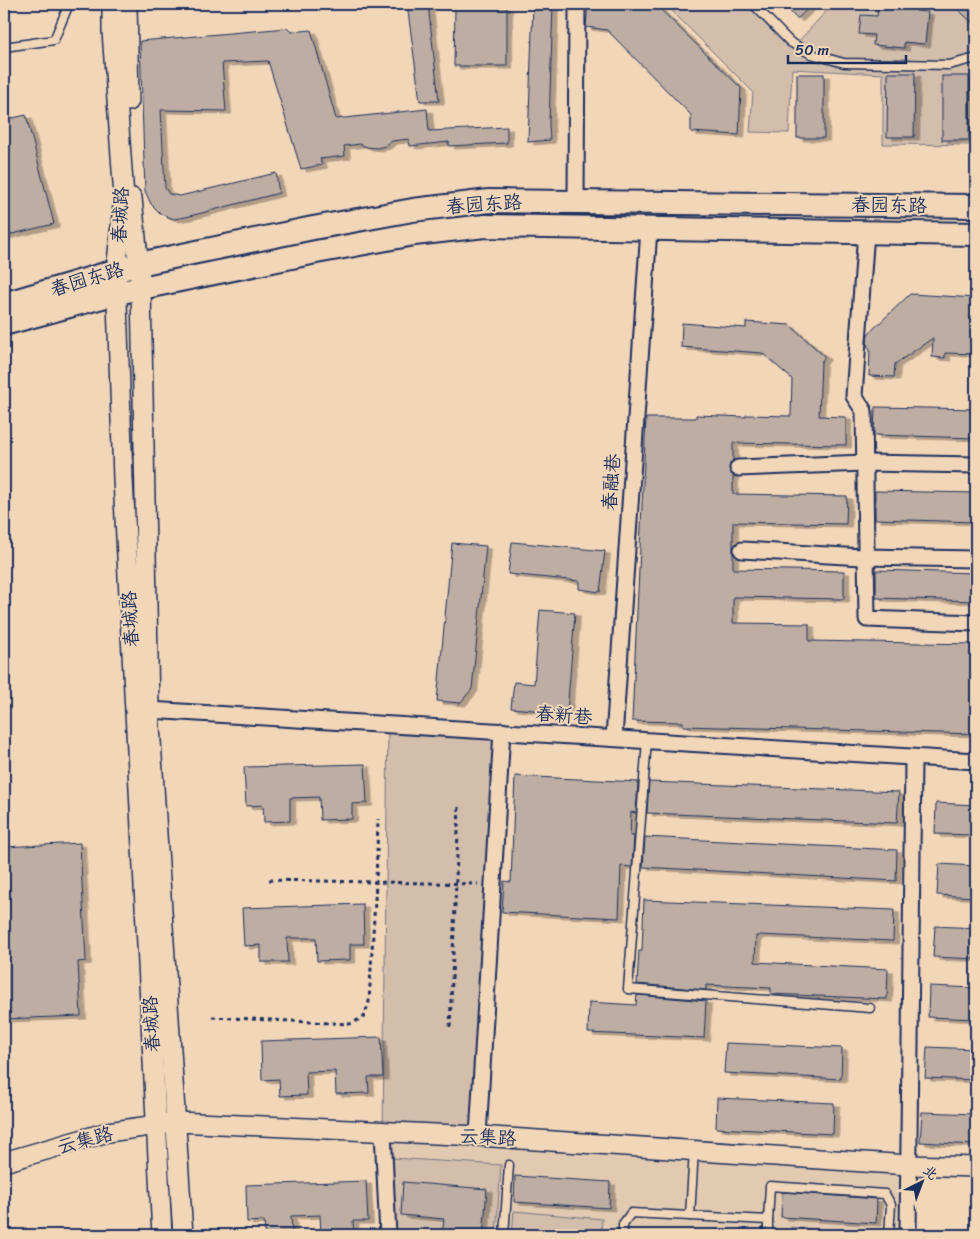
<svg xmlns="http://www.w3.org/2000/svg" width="980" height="1239" font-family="Sriracha,'LXGW WenKai TC',sans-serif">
  <defs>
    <filter id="shadow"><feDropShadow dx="5.5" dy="3" stdDeviation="0" flood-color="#0004"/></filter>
  </defs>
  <rect width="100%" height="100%" fill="#f2d6b8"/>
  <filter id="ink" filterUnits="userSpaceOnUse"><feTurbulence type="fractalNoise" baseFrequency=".02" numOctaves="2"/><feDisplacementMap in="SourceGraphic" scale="10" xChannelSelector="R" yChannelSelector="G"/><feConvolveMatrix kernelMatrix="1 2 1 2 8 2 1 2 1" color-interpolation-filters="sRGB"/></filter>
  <g filter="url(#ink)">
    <path fill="#e2cab1" d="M 387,1137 L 894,1173 L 904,1188 L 902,1235 L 391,1235 Z"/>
    <g fill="#d2beab" stroke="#767684">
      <path d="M 665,4 L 753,4 L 795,45 L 833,4 L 976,4 L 976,145 L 883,144 L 883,74 L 792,69 L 789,133 L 750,132 L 753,92 Z"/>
      <path d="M 388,724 L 502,731 L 478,1136 L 383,1132 Z"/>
      <path d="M 392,1158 L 501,1165 L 496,1235 L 395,1235 Z"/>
      <path d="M 514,1211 L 602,1219 L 601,1235 L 512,1235 Z"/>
      <path d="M 791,1227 L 879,1235 L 790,1235 Z"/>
    </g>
    <g fill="#bdada2" stroke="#1b2f5e" filter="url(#shadow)">
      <path d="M 407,4 L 428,4 L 439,101 L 420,101 Z"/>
      <path d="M 533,4 L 553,4 L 549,124 L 550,140 L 528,142 Z"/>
      <path d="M 588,4 L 655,4 L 741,88 L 739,135 L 691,132 L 691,115 L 607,30 L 586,27 Z"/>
      <path d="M 783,4 L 813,4 L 797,19 Z"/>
      <path d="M 903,4 L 917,4 L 916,11 L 928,12 L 925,44 L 904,42 L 904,48 L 873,45 L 874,35 L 859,34 L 861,15 L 877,16 L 878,6 L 903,9 Z"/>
      <path d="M 952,4 L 976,4 L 976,26 Z"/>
      <path d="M 455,7 L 507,7 L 507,66 L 454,66 Z"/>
      <path d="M 287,28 L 291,32 L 311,30 L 336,119 L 427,109 L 429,131 L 507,127 L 507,143 L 449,146 L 449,142 L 410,146 L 409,139 L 392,141 L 385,146 L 377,148 L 367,147 L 360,144 L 344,146 L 345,156 L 320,159 L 322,165 L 301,169 L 268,61 L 222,63 L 226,111 L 161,110 L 165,188 L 169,194 L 180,196 L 276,173 L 279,193 L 186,217 L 174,219 L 161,214 L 151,204 L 145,191 L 140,41 Z"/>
      <path d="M 888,73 L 915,73 L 914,137 L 887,137 Z"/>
      <rect x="797" y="74" width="27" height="64"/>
      <rect x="942" y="76" width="27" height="64"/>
      <path d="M 26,115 L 54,224 L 4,236 L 4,120 Z"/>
      <path d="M 910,294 L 976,298 L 976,354 L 945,353 L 945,358 L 932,357 L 933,338 L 895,364 L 894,377 L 869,376 L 870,349 L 867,345 L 868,334 Z"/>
      <path d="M 746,322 L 790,325 L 825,357 L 821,362 L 819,416 L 846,417 L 846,445 L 733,443 L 733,460 L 729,468 L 733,476 L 733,494 L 847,496 L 846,524 L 733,522 L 733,569 L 844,571 L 844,599 L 733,597 L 733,623 L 809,624 L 809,641 L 976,644 L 976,734 L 683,726 L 683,722 L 632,721 L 646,418 L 696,418 L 696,415 L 746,417 L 746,415 L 791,416 L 792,379 L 762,353 L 681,347 L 682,323 L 746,328 Z"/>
      <path d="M 875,407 L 976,409 L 976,438 L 874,435 Z"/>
      <path d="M 875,491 L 976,493 L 976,522 L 875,519 Z"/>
      <path d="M 512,542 L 605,551 L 600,592 L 579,589 L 579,581 L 508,574 Z"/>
      <path d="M 452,543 L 486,546 L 472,689 L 460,703 L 437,701 Z"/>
      <path d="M 876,570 L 976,573 L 976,601 L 876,598 Z"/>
      <path d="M 540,610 L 575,613 L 567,713 L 511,708 L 514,682 L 534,684 Z"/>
      <path d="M 365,764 L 367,803 L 352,804 L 352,819 L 320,820 L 319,797 L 290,798 L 290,821 L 264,822 L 263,805 L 246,806 L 244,767 Z"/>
      <path d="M 515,776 L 638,782 L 636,813 L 631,812 L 630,836 L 634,836 L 632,867 L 621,866 L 619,918 L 502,912 L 504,881 L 511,882 Z"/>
      <path d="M 649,782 L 899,792 L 897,823 L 647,813 Z"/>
      <path d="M 936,803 L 976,805 L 976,835 L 935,834 Z"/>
      <path d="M 645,837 L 897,850 L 896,881 L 643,867 Z"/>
      <path d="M 80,843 L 86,961 L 78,962 L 81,1016 L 4,1019 L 4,847 Z"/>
      <path d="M 939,864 L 976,866 L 976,897 L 937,895 Z"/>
      <path d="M 644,900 L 894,910 L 893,941 L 759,935 L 759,936 L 756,936 L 755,962 L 888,969 L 887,999 L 771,994 L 771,988 L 706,985 L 706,990 L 637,984 L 639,951 L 642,951 Z"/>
      <path d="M 363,904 L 364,944 L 350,944 L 350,960 L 317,961 L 316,938 L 287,938 L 288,962 L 261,962 L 261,945 L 244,946 L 242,908 Z"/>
      <path d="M 935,926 L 976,928 L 976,959 L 933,957 Z"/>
      <path d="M 929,986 L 976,988 L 976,1019 L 928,1017 Z"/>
      <path d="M 637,995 L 706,1001 L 704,1038 L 588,1033 L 589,1002 L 636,1005 Z"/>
      <path d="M 381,1037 L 383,1077 L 368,1077 L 369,1093 L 336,1094 L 335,1071 L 306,1072 L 307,1095 L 280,1096 L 279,1079 L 262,1080 L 261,1041 Z"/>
      <path d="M 726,1043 L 842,1048 L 841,1079 L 724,1073 Z"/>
      <path d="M 927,1047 L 976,1049 L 976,1080 L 925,1078 Z"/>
      <path d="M 717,1098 L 834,1103 L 833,1134 L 716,1128 Z"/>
      <path d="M 922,1112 L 976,1114 L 976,1145 L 920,1142 Z"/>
      <path d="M 515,1176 L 610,1182 L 609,1208 L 514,1202 Z"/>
      <path d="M 366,1181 L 368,1221 L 353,1221 L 354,1235 L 321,1235 L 320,1215 L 291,1216 L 292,1235 L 265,1235 L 264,1221 L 247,1222 L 246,1185 Z"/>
      <path d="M 403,1182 L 487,1189 L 483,1235 L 442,1235 L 444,1219 L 401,1215 Z"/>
      <path d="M 782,1192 L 877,1199 L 876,1223 L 781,1217 Z"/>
    </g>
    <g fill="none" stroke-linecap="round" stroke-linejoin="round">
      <defs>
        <g id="service">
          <path d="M 753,4 L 790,42 L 811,54 L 844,63 L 949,65 L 976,58"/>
          <path d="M 4,47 L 54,40 L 69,4"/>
          <path d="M 647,740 L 628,989 L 870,1008"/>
          <path d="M 694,1150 L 690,1216 L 768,1220 L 768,1235"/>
          <path d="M 768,1220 L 770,1186 L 885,1194 L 891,1205 L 889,1235"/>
          <path d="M 504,1235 L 509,1165"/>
          <path d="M 623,1235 L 623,1224 L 631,1213 L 690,1216"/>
        </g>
        <g id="minor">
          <path d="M 576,201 L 577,4"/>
          <path d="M 866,232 L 854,396 L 864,411 L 867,619 L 976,623"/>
          <path d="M 738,468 L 865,463 L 976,465"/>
          <path d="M 742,550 L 862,557 L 976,559"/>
          <path d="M 149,710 L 976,761"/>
          <path d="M 614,738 L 649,229"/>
          <path d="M 383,1132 L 388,1235"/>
          <path d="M 478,1136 L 502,731"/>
          <path d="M 908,1235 L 913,758"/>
        </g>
        <g id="tertiary">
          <path d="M 112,4 L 112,31 L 124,197 L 116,271 L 123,479 L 162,1235"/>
          <path d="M 127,4 L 129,101"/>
          <path d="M 132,198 L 141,288 L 149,710 L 183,1235"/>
          <path d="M 4,1162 L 108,1132 L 177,1122 L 478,1136 L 909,1165 L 976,1167"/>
        </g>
        <g id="primary">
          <path d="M 4,304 L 139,264 L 313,228 L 413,210 L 489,201 L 976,206"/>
          <path d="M 4,324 L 117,293 L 316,252 L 414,234 L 485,226 L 976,234"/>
        </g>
      </defs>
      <use href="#service" stroke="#1b2f5e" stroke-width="11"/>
      <use href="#minor" stroke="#1b2f5e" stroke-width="19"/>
      <use href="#tertiary" stroke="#1b2f5e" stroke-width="22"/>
      <use href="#primary" stroke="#1b2f5e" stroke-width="26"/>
      <g stroke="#1b2f5e" stroke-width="3" stroke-dasharray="4 4" stroke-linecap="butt">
        <path d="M 269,880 L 478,884"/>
        <path d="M 212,1017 L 350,1024 L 364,1017 L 369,1002 L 376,883 L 378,819"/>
        <path d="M 450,1027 L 459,806"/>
      </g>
      <use href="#service" stroke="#f2d6b8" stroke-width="8"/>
      <use href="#minor" stroke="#f2d6b8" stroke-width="15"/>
      <use href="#tertiary" stroke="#f2d6b8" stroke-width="19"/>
      <use href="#primary" stroke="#f2d6b8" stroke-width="22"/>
    </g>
  </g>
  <g text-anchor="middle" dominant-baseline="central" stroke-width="4" stroke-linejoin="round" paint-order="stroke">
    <g font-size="19" fill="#1b2f5e" stroke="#f2d6b8">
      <text transform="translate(484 204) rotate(-4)">春园东路</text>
      <text transform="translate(889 205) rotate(1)">春园东路</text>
      <text transform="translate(120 215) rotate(-87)">春城路</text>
      <text transform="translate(87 279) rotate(-17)">春园东路</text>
      <text transform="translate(611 482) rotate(-86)">春融巷</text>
      <text transform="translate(130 619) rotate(-93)">春城路</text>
      <text transform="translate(564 715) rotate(4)">春新巷</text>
      <text transform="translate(151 1024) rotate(-93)">春城路</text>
      <text transform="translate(488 1137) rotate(3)">云集路</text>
      <text transform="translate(85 1140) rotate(-15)">云集路</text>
    </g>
  </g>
  <rect width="980" height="1239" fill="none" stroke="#f2d6b8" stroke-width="20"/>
  <rect x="10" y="10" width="960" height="1219" fill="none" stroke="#1b2f5e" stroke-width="2" filter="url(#ink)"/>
  <g transform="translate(922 1182) rotate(42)" stroke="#f2d6b8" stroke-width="4" paint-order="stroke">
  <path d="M0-4L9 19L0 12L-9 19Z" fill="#1b2f5e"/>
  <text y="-8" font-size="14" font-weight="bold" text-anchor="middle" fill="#1b2f5e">北</text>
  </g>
  <path d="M788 55v8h118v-8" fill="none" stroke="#1b2f5e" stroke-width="2.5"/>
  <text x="795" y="55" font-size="15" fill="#1b2f5e" stroke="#f2d6b8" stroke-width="4" paint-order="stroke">50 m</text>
</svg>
